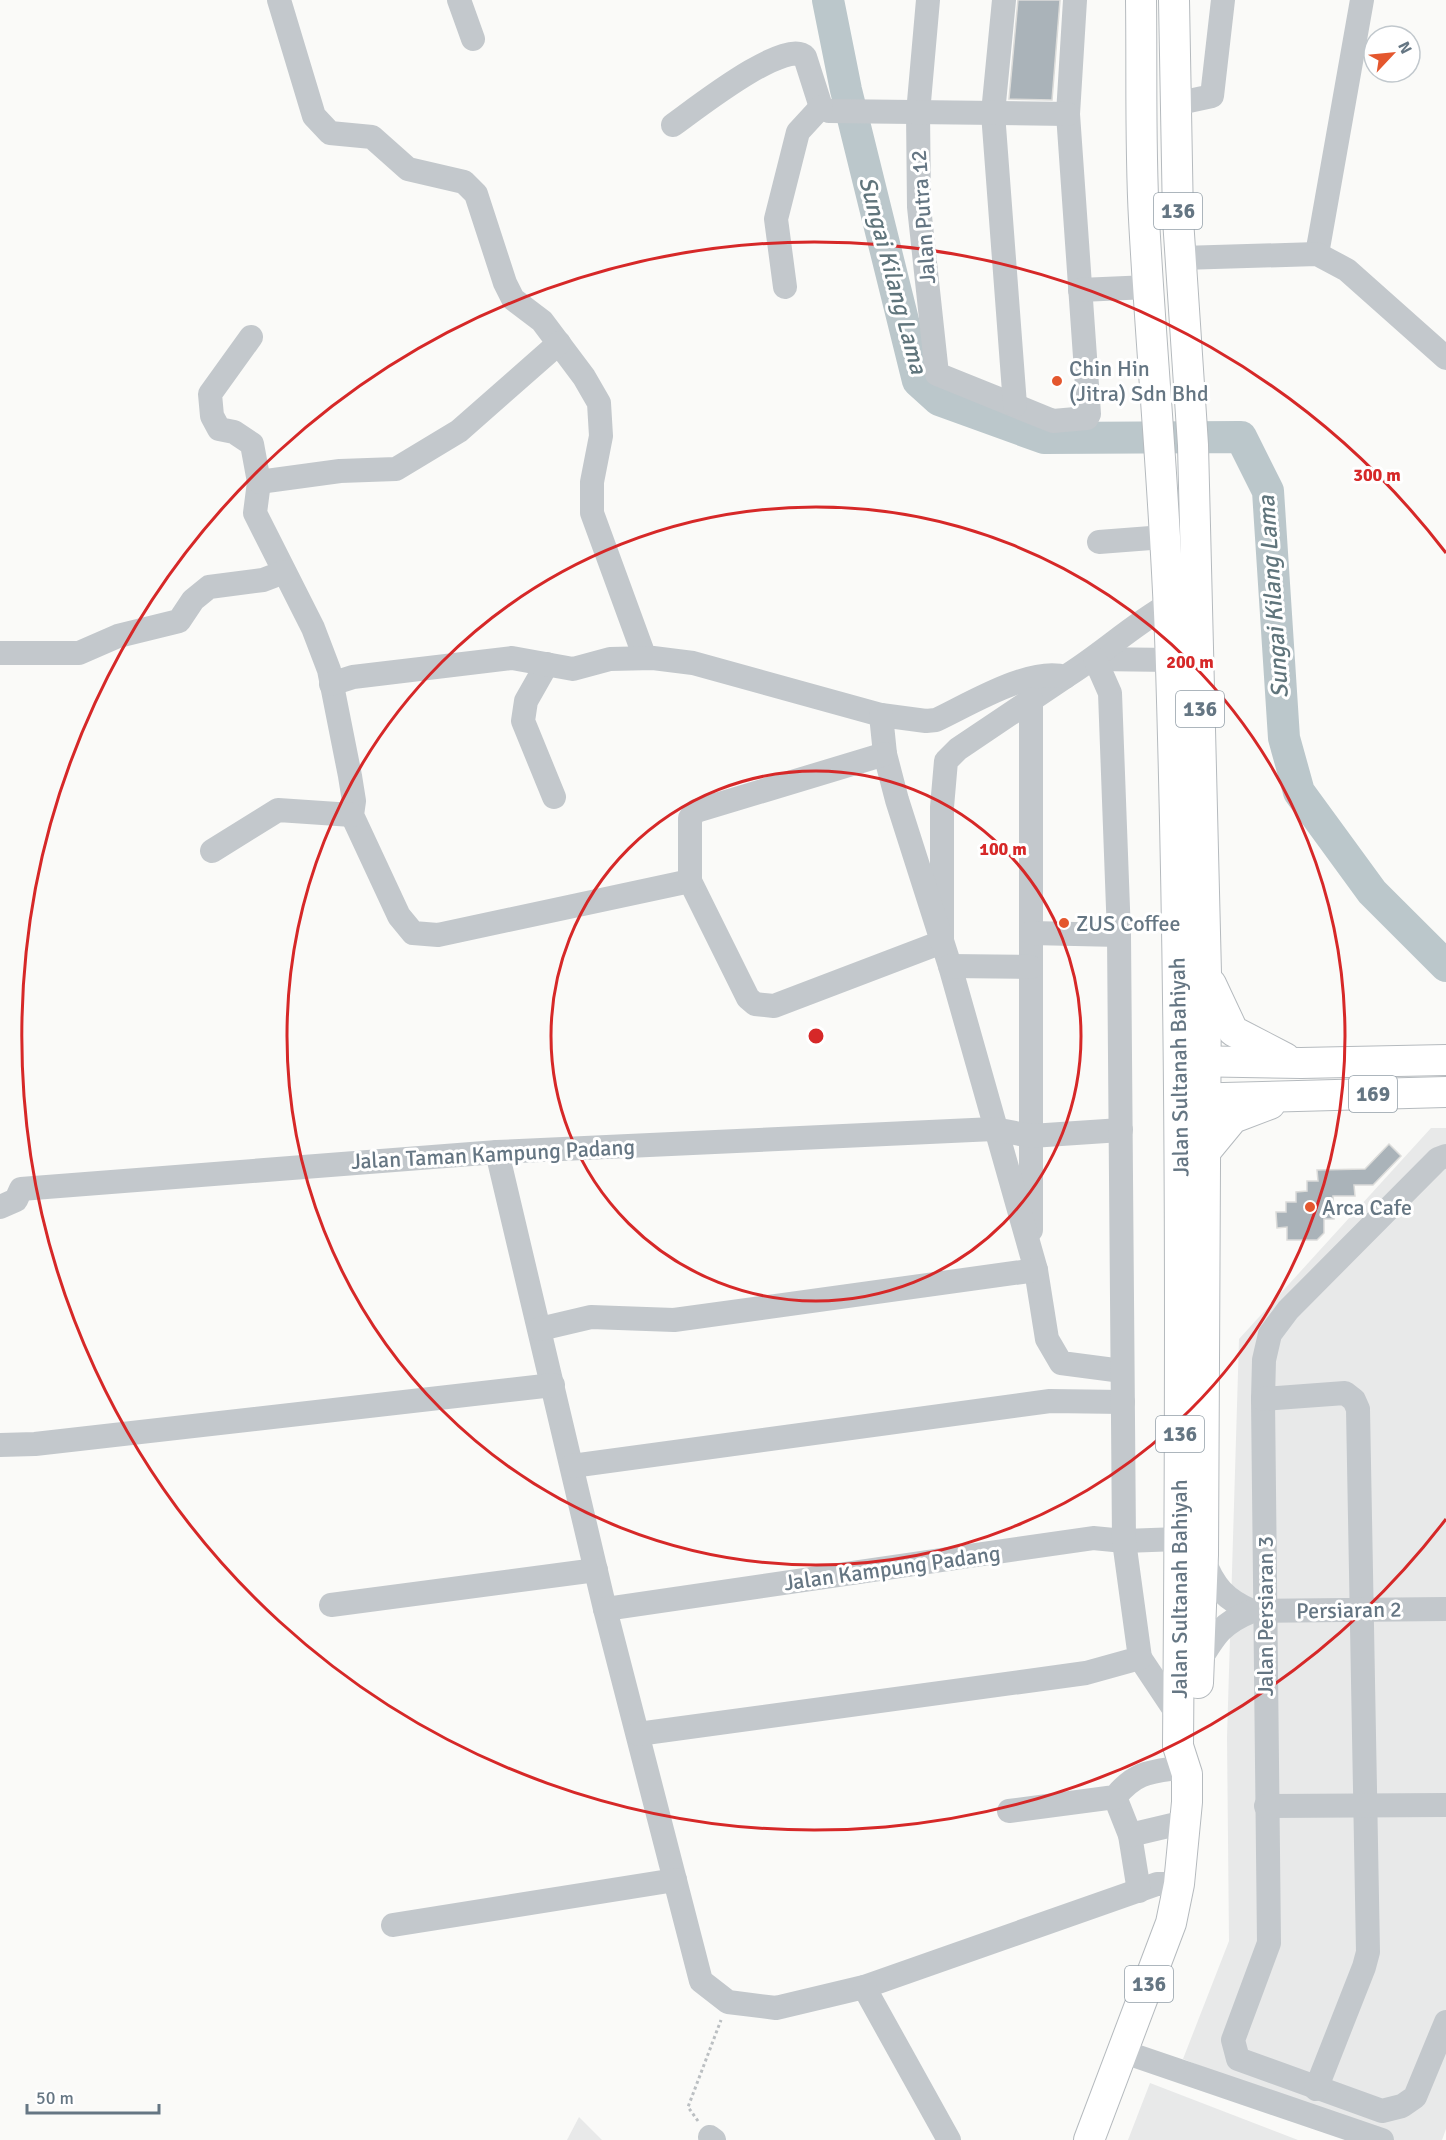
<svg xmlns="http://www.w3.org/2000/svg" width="1446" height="2140" font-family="Signika,sans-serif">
  <rect width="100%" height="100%" fill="#fafaf8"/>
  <g fill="#e8e9e9">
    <path d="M 1431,1128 L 1446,1128 L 1446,2129 L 1442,2140 L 1386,2140 L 1183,2059 L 1229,1941 L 1227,1737 L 1239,1339 Z"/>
    <path d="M 1150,2083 L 1298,2140 L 1128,2140 Z"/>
    <path d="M 579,2117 L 602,2140 L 567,2140 Z"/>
  </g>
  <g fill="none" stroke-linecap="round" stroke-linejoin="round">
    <path stroke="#bbc7cb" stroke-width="32" d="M 828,0 L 846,90 L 918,381 L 939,400 L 1044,438 L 1241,437 L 1268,491 L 1284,738 L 1299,792 L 1372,892 L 1446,966"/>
  </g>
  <g fill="#aab3b9" stroke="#dcdcda" stroke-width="1.5">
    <path d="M 1018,0 L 1060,0 L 1052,100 L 1009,99 Z"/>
    <path d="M 1389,1144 L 1401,1156 L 1373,1185 L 1354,1185 L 1355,1196 L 1333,1196 L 1334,1219 L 1324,1219 L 1324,1233 L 1317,1240 L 1287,1240 L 1287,1227 L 1277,1228 L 1276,1212 L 1286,1212 L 1286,1202 L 1296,1202 L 1296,1192 L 1307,1191 L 1307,1181 L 1318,1181 L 1317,1170 L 1365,1169 Z"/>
  </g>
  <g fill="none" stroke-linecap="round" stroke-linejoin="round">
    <defs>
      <g id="major">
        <path d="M 1174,0 L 1178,219 L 1193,445 L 1206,973 L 1203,1555 L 1198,1683"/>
        <path d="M 1211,984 L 1233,1031 L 1285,1058"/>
        <path d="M 1185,1061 L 1301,1063 L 1446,1060"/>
        <path d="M 1185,1099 L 1446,1092"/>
        <path d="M 1205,1152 L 1233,1118 L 1270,1104"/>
        <path d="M 1089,2140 L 1171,1923 L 1179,1884 L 1187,1802 L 1187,1774 L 1178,1746 C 1181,1386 1182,1026 1171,666 C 1167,517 1152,368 1144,219 C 1140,147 1142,73 1141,0"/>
      </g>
    </defs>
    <use href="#major" stroke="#b5babe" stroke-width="32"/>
    <path stroke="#bbbfc2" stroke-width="3" stroke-dasharray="3 3" stroke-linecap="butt" d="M 698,2121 L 688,2107 L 721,2020"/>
    <g stroke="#c3c8cc" stroke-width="24">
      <path d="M 279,0 L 314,116 L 330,133 L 372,137 L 408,169 L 464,182 L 476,194 L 505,283 L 513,299 L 542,321 L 584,377 L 599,403 L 601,436 L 592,482 L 592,513 L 645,658"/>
      <path d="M 459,0 L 473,39"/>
      <path d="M 928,0 L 918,113 L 919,207 L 937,374 L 1053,421 L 1087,418 L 1089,414 L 1068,114 L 1075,0"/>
      <path d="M 1004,0 L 993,113 L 1015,405"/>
      <path d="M 1175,104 L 1212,96 L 1223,0"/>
      <path d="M 673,125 C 693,111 786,37 805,57 L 821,107 L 829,111 L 1068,114"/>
      <path d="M 1317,254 L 1362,0"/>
      <path d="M 1181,258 L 1317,254 L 1347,270 L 1446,358"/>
      <path d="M 785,287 L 776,219 L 798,132 L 821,107"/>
      <path d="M 1080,290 L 1149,287"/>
      <path d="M 251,337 L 210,394 L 212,416 L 219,429 L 234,432 L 252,444 L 259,482 L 255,513 L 313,628 L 329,670 L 350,776 L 354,801 L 352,815 L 399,916 L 413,933 L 438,935 L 690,881 L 748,998 L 755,1004 L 774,1006 L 942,942 L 942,807 L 946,761 L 958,749 L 1065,677"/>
      <path d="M 259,482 L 340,471 L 396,469 L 459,431 L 559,343"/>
      <path d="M 1099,542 L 1164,537"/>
      <path d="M 0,653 L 79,653 L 118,636 L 179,621 L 193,600 L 209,587 L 263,580 L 284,572"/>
      <path d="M 1095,659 L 1171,660"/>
      <path d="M 547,664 L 526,701 L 523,721 L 554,797"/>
      <path d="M 331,684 L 353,677 L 512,658 L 573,669 L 610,659 L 653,658 L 693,663 L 881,715 L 926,721 L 936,720 C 968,705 1032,666 1065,677 C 1101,655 1131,626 1168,605"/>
      <path d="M 1031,699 L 1031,1230"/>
      <path d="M 881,715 L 885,754 L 897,800 L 950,966 L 1036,1270 L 1047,1339 L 1061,1363 L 1122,1371"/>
      <path d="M 212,851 L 278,810 L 352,815"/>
      <path d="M 690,881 L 690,818 L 696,811 L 885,754"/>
      <path d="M 1031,933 L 1119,935"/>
      <path d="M 950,966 L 1031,967"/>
      <path d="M 497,1152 L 605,1609 L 701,1981 L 728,2002 L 776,2008 L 864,1987 L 1157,1884 L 1179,1884"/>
      <path d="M 1446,1156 L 1438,1159 L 1288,1310 L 1270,1334 L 1264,1360 L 1263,1399 L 1269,1943 L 1233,2040 L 1238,2059 L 1382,2111 L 1402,2106 L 1415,2097 L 1446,2022"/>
      <path d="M 0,1207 L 16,1200 L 21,1189 L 497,1152 L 994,1129 L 1031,1136 L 1121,1130"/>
      <path d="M 540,1329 L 591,1317 L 674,1320 L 1036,1270"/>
      <path d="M 1263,1399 L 1345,1393 L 1354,1400 L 1358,1409 L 1368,1952 L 1364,1967 L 1316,2089"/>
      <path d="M 0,1445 L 35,1444 L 553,1385"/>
      <path d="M 572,1466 L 1050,1401 L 1123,1402"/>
      <path d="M 1204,1560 C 1213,1586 1226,1600 1252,1611"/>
      <path d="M 331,1605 L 596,1570"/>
      <path d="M 605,1609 L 1093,1538 L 1124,1541 L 1179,1539"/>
      <path d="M 1140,1658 L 1178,1715"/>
      <path d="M 1199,1662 C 1215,1635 1222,1623 1252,1611 L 1446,1609"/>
      <path d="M 638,1734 L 1086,1673 L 1140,1658 L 1124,1541 L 1119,935 L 1110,693 L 1095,659"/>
      <path d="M 1115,1797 L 1130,1835 L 1139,1891"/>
      <path d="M 1266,1806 L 1446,1805"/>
      <path d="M 1009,1811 L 1115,1797 C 1137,1770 1152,1772 1184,1767"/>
      <path d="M 1130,1835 L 1185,1822"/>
      <path d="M 393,1925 L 675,1880"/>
      <path d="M 864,1987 L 949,2140"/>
      <path d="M 1124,2052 L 1382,2140"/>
      <path d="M 710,2137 L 714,2140"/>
    </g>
    <use href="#major" stroke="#fff" stroke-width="30"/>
  </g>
  <g fill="none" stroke="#d62828" stroke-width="3">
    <circle cx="816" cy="1036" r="265"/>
    <circle cx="816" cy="1036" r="529"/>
    <path d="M1446 1519A794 794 0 1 1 1446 553"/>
  </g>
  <g fill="#e4572e" stroke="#fff" stroke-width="2">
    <circle cx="1057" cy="381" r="6"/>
    <circle cx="1064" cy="923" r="6"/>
    <circle cx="1310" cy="1207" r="6"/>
  </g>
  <g text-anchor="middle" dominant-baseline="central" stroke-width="6" stroke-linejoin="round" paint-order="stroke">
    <g fill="#fff" stroke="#939fa8" stroke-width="1.5">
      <rect x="1154" y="193" width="48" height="36" rx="4.5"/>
      <rect x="1176" y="691" width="48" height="36" rx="4.5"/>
      <rect x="1349" y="1076" width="48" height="36" rx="4.5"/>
      <rect x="1156" y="1416" width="48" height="36" rx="4.5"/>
      <rect x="1125" y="1966" width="48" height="36" rx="4.5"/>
    </g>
    <g font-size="21" font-weight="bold" fill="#657683">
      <text x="1178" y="211">136</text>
      <text x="1200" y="709">136</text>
      <text x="1373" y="1094">169</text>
      <text x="1180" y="1434">136</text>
      <text x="1149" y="1984">136</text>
    </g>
    <g font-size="22" fill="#657683" stroke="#fff">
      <text transform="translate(923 217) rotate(-94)">Jalan Putra 12</text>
      <text transform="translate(1179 1067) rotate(-91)">Jalan Sultanah Bahiyah</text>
      <text transform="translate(493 1154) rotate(-3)">Jalan Taman Kampung Padang</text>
      <text transform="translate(892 1568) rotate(-8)">Jalan Kampung Padang</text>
      <text transform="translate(1179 1589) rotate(-90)">Jalan Sultanah Bahiyah</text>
      <text transform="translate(1349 1610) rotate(-1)">Persiaran 2</text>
      <text transform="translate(1265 1616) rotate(-90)">Jalan Persiaran 3</text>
    </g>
    <g font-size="22" fill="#657683" stroke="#fff" text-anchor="start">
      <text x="1069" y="368">Chin Hin<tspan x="1069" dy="25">(Jitra) Sdn Bhd</tspan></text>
      <text x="1076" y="923">ZUS Coffee</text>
      <text x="1322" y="1207">Arca Cafe</text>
    </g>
    <g font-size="24" font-style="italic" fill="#60757c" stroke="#fff">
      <text transform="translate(893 275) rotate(75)">Sungai Kilang Lama</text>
      <text transform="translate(1273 597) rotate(-94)">Sungai Kilang Lama</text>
    </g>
  </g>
  <circle cx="816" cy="1036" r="9" fill="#d62828" stroke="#fff" stroke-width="3"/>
  <g font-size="18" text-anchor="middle" font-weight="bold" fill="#d62828" stroke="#fff" stroke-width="6" stroke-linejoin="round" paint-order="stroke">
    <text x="1377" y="481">300 m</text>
    <text x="1190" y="668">200 m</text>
    <text x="1003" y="855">100 m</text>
  </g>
  <g transform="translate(1392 54) rotate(64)"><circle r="28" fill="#ffffff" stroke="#c1c8cd" stroke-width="1.5"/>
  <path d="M0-4.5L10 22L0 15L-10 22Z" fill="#e4572e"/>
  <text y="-9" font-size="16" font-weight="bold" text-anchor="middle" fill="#657683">N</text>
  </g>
  <path d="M27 2104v9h132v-9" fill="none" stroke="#657683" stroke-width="3"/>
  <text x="36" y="2104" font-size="18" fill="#657683" stroke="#ffffff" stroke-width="4.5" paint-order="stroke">50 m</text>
</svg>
